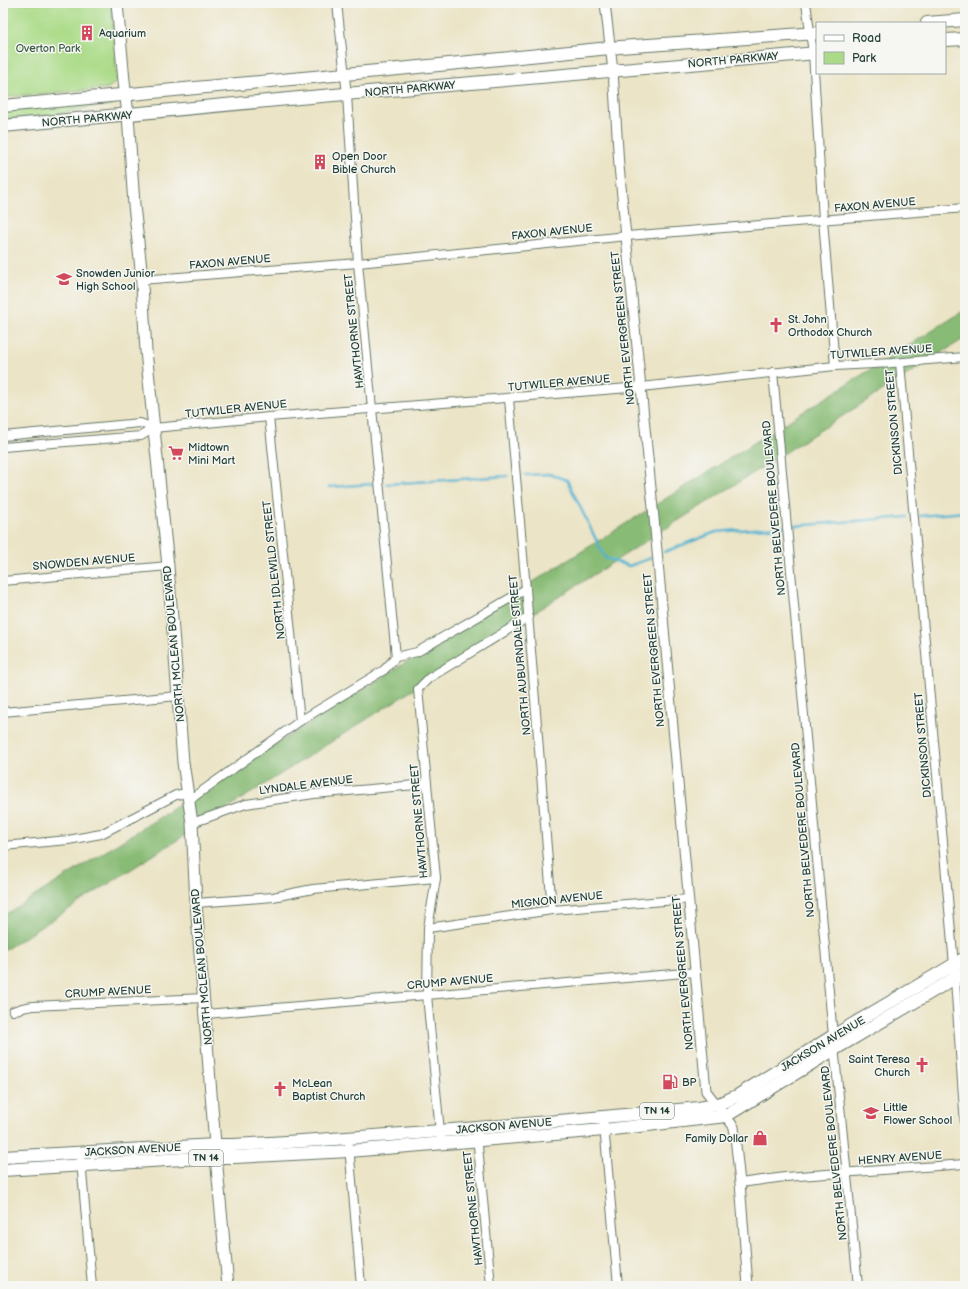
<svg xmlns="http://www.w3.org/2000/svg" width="968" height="1289" font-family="'Balsamiq Sans',sans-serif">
  <rect width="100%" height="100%" fill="#f6f6f2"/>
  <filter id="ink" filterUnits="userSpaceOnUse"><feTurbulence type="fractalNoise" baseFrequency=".025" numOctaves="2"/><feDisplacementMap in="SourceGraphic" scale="8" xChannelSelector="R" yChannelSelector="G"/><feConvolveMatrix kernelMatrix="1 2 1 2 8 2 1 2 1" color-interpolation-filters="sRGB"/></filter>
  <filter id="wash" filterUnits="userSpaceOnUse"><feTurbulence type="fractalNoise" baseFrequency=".012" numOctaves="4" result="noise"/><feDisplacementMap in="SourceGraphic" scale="16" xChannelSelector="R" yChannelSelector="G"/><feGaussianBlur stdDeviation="0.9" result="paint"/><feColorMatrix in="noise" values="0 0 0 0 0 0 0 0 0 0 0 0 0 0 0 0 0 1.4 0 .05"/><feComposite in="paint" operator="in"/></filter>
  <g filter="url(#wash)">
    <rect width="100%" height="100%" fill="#ebe4c6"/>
    <g fill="#abdb88" stroke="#658c5e">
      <path d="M 3,3 L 111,3 L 117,79 L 115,83 L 108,88 L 3,97 Z"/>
      <path d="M 113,100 L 113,104 L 110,105 L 84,108 L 53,115 L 3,119 L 3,110 Z"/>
    </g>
    <path fill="#88bb74" stroke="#547c54" d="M 965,310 L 965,338 L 3,951 L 3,916 Z"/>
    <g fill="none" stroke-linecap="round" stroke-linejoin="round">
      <g stroke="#51b2d0" stroke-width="2.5">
        <path d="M 525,475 L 549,474 L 567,480 L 605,558 L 629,566 L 651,558"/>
        <path d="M 386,484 L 507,476"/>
        <path d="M 329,487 L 373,484"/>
        <path d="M 920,516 L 965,512"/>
        <path d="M 664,552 L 716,532 L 907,517"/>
      </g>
    </g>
  </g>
  <g filter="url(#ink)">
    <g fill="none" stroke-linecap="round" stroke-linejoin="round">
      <defs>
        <g id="minor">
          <path d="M 337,3 L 347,95 L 358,263 L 396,657"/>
          <path d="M 806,3 L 813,53 L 823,220 L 835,366"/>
          <path d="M 141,280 L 358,263 L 627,236 L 965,208"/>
          <path d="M 900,363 L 954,965 L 965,1125"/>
          <path d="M 773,372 L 833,1036 L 858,1286"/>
          <path d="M 509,399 L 526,589 L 552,910"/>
          <path d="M 269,417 L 300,721"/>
          <path d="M 3,436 L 140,423 L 154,428 L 269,417 L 641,387 L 835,366 L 892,363 L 965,357"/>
          <path d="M 3,447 L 141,436 L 154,428"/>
          <path d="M 3,581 L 168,566"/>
          <path d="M 3,712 L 178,696"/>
          <path d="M 188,801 L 300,721 L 384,670 L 396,657 L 417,652 L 526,589"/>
          <path d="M 192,823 L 246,804 L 314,794 L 427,784"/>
          <path d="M 3,846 L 68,840 L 101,834 L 176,795 L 187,793"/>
          <path d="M 196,903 L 273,897 L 313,889 L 436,878"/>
          <path d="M 428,928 L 552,910 L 689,899"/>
          <path d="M 13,1011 L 22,1008 L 33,1006 L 204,998"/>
          <path d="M 206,1014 L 696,972"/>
          <path d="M 604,1125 L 618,1286"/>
          <path d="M 477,1135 L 491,1286"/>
          <path d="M 441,1143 L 427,995 L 428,928 L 436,878 L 418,689 L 429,678 L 529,617"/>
          <path d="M 349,1146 L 361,1286"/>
          <path d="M 81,1161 L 92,1286"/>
          <path d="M 740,1183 L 785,1177 L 965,1164"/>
        </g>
        <path id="tertiary" d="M 605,3 L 613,71 L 619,166 L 654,518 L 706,1091 L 734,1127 L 740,1183 L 748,1286"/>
        <path id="secondary" d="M 117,3 L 124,81 L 128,115 L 134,205 L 141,269 L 146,351 L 168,566 L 183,762 L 192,823 L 196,903 L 216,1157 L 228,1286"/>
        <g id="primary">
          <path d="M 927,23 L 965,20"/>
          <path d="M 945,40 L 965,39"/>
          <path d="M 3,106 L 388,70 L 620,47 L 817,33"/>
          <path d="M 3,126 L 299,98 L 817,53"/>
          <path d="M 3,1157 L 215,1145 L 233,1145 C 389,1137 544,1123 699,1108 L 716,1105 L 737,1096 L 833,1036 L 965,958"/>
          <path d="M 3,1170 L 216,1157 L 235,1157 L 349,1151 L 604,1130 L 726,1116 L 835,1049 L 965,972"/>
        </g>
      </defs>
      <use href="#minor" stroke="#667767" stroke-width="10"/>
      <use href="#tertiary" stroke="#667767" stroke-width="11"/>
      <use href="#secondary" stroke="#667767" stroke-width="13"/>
      <use href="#primary" stroke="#667767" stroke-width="14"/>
      <use href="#minor" stroke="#fff" stroke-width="8"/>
      <use href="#tertiary" stroke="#fff" stroke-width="9"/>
      <use href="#secondary" stroke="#fff" stroke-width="11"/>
      <use href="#primary" stroke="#fff" stroke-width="12"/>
      <path stroke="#1f3d34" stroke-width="2.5" stroke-dasharray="6 3" stroke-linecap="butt" d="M 69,3 L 74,3"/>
    </g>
  </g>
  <defs>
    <symbol id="building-bare" viewBox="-9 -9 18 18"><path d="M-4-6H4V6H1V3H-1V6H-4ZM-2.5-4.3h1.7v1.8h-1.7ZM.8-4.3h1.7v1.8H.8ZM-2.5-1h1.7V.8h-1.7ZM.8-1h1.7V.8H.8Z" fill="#d1495b" stroke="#f6f6f2" stroke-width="2.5" paint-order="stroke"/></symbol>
    <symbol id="school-bare" viewBox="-9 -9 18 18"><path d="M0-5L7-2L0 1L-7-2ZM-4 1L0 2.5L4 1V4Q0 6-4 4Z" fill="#d1495b" stroke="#f6f6f2" stroke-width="2.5" paint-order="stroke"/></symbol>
    <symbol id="church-bare" viewBox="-9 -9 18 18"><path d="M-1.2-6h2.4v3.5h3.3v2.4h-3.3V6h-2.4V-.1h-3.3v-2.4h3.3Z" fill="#d1495b" stroke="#f6f6f2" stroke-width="2.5" paint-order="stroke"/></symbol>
    <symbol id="supermarket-bare" viewBox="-9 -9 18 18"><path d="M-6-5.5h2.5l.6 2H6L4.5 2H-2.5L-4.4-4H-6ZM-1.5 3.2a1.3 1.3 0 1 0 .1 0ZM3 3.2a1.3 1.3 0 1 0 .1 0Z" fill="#d1495b" stroke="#f6f6f2" stroke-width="2.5" paint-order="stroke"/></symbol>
    <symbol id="fuel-bare" viewBox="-9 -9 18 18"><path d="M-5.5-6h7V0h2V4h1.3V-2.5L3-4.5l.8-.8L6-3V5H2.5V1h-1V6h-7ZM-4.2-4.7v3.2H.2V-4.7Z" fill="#d1495b" stroke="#f6f6f2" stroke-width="2.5" paint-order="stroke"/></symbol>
    <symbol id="shop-bare" viewBox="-9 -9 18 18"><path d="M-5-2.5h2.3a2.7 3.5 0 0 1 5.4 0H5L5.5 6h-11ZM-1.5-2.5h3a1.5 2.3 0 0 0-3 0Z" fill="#d1495b" stroke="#f6f6f2" stroke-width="2.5" paint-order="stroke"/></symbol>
  </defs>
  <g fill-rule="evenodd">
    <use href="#building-bare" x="76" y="22" width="22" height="22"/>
    <use href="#building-bare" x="309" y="151" width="22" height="22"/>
    <use href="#school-bare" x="53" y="268" width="22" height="22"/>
    <use href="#church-bare" x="765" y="314" width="22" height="22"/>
    <use href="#supermarket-bare" x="165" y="442" width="22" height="22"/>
    <use href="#church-bare" x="911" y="1054" width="22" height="22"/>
    <use href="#fuel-bare" x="659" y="1071" width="22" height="22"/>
    <use href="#church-bare" x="269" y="1078" width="22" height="22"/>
    <use href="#school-bare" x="860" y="1102" width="22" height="22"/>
    <use href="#shop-bare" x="749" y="1127" width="22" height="22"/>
  </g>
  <g text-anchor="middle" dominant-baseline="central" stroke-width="3" stroke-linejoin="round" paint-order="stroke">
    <g fill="#f6f6f2" stroke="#60746d" stroke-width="1">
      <rect x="640" y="1103" width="34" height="16" rx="3"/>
      <rect x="189" y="1150" width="34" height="16" rx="3"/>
    </g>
    <g font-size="10" font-weight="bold" fill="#1f3d34">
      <text x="657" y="1111">TN 14</text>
      <text x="206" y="1158">TN 14</text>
    </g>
    <g font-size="11" fill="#1f3d34" stroke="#f6f6f2" text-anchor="start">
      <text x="99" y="33">Aquarium</text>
      <text x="332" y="156">Open Door<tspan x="332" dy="13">Bible Church</tspan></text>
      <text x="76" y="273">Snowden Junior<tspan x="76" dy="13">High School</tspan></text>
      <text x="788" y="319">St. John<tspan x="788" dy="13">Orthodox Church</tspan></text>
      <text x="188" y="447">Midtown<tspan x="188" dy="13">Mini Mart</tspan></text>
      <text x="910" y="1059" text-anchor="end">Saint Teresa<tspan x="910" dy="13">Church</tspan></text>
      <text x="682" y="1082">BP</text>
      <text x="292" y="1083">McLean<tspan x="292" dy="13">Baptist Church</tspan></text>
      <text x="883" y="1107">Little<tspan x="883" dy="13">Flower School</tspan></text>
      <text x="748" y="1138" text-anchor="end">Family Dollar</text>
    </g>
    <g font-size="11" fill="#3b5d45" stroke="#f6f6f2">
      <text x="48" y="48">Overton Park</text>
    </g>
    <g font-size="11" fill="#1f3d34" stroke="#f6f6f2">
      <text transform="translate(733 60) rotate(-5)">NORTH PARKWAY</text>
      <text transform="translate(410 89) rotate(-5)">NORTH PARKWAY</text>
      <text transform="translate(87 119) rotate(-5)">NORTH PARKWAY</text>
      <text transform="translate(875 205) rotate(-5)">FAXON AVENUE</text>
      <text transform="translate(552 232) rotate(-6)">FAXON AVENUE</text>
      <text transform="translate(230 262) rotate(-5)">FAXON AVENUE</text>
      <text transform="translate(623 328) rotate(-96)">NORTH EVERGREEN STREET</text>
      <text transform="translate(354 331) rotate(-96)">HAWTHORNE STREET</text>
      <text transform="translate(881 352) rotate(-4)">TUTWILER AVENUE</text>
      <text transform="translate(559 383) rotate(-5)">TUTWILER AVENUE</text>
      <text transform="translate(236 409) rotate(-6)">TUTWILER AVENUE</text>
      <text transform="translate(894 422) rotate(-95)">DICKINSON STREET</text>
      <text transform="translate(774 508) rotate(-95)">NORTH BELVEDERE BOULEVARD</text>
      <text transform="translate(84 562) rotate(-5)">SNOWDEN AVENUE</text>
      <text transform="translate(274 570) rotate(-96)">NORTH IDLEWILD STREET</text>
      <text transform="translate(174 644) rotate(-95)">NORTH MCLEAN BOULEVARD</text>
      <text transform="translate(654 650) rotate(-95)">NORTH EVERGREEN STREET</text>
      <text transform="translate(520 655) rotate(-95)">NORTH AUBURNDALE STREET</text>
      <text transform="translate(923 745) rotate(-95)">DICKINSON STREET</text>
      <text transform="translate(306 785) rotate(-7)">LYNDALE AVENUE</text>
      <text transform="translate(419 821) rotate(-95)">HAWTHORNE STREET</text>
      <text transform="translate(803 830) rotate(-95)">NORTH BELVEDERE BOULEVARD</text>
      <text transform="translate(557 900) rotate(-6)">MIGNON AVENUE</text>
      <text transform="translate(202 967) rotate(-95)">NORTH MCLEAN BOULEVARD</text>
      <text transform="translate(683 973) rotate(-95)">NORTH EVERGREEN STREET</text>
      <text transform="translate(450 982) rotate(-5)">CRUMP AVENUE</text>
      <text transform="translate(108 992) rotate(-3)">CRUMP AVENUE</text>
      <text transform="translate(823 1044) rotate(-31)">JACKSON AVENUE</text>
      <text transform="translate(504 1126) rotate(-5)">JACKSON AVENUE</text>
      <text transform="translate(133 1150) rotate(-3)">JACKSON AVENUE</text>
      <text transform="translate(834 1153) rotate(-96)">NORTH BELVEDERE BOULEVARD</text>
      <text transform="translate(900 1158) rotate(-4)">HENRY AVENUE</text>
      <text transform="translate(473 1208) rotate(-96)">HAWTHORNE STREET</text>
    </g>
  </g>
  <rect width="968" height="1289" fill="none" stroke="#f6f6f2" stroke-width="16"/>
  <rect x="816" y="22" width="130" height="52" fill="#f6f6f2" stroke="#a0aca6"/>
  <rect x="824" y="35" width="20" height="6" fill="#ffffff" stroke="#a0aca6"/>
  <text x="852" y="42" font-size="12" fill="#1f3d34">Road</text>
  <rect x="824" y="52" width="20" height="12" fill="#abdb88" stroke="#a0aca6"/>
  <text x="852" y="62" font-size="12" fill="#1f3d34">Park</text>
</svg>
